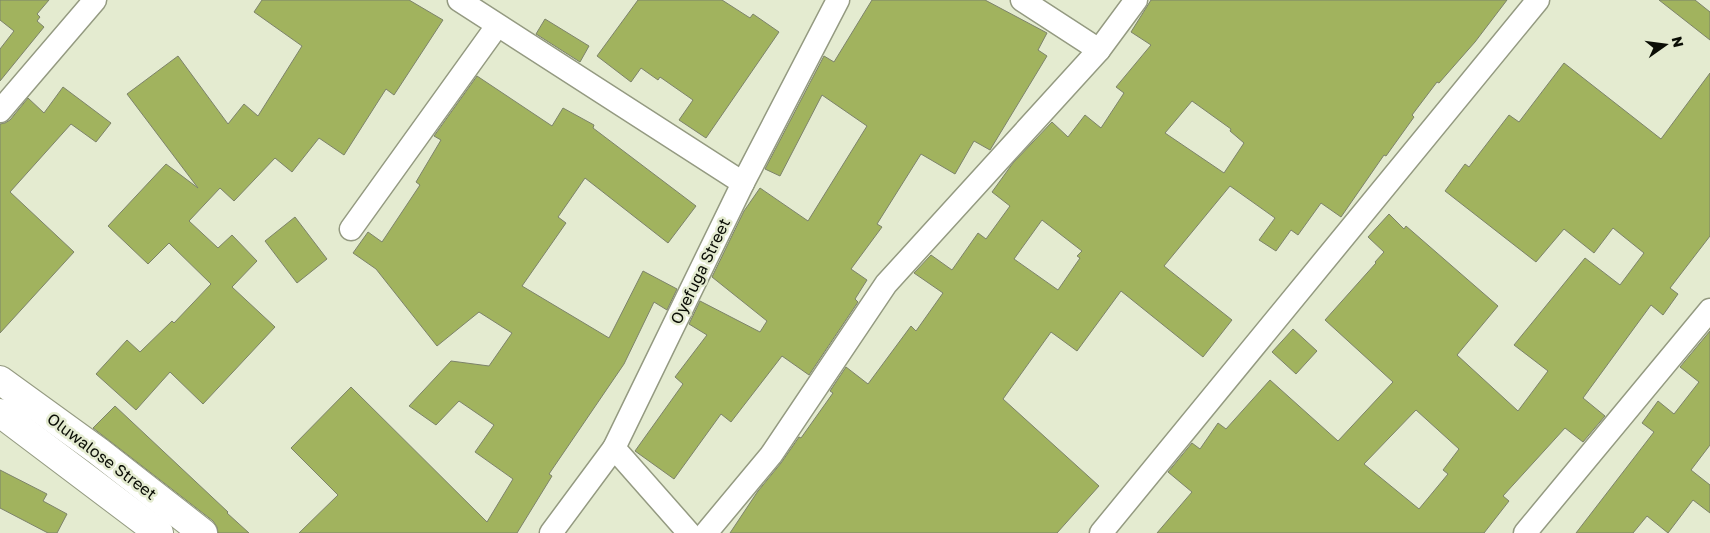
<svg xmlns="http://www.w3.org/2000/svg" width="1710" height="533" font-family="'Golos Text',sans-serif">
  <rect width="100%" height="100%" fill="#e4ebd0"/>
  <g fill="#a1b35e" stroke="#7d836a" fill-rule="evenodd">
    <path d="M 0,0 L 49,0 L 37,14 L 40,17 L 37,21 L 44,27 L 0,81 L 0,49 L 14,31 L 0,20 Z"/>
    <path d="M 262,0 L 409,0 L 443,20 L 394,95 L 386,89 L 344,155 L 319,138 L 292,172 L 275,158 L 234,201 L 220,188 L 189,221 L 218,248 L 232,235 L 257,261 L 232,287 L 275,327 L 203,404 L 170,372 L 136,410 L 96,374 L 127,340 L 140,352 L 172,321 L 174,323 L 211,284 L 169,243 L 148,264 L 108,226 L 166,164 L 198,188 L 127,94 L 178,56 L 228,124 L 244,104 L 258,116 L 302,46 L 254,12 Z"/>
    <path d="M 638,0 L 722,0 L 750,18 L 753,14 L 779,32 L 706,138 L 679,120 L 693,100 L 660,77 L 658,80 L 641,68 L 631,82 L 597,56 Z"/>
    <path d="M 872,0 L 985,0 L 1047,33 L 1038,50 L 1047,56 L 990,150 L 974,141 L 955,174 L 921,154 L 877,224 L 882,227 L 851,269 L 867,280 L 855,299 L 858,302 L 809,375 L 782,356 L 731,422 L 721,414 L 674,479 L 635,451 L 683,384 L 675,377 L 707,335 L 689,324 L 700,301 L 760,332 L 767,321 L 712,277 L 744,211 L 760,188 L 808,221 L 867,126 L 822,95 L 780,176 L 765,169 L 824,56 L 834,62 Z"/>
    <path d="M 1151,0 L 1507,0 L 1475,42 L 1439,83 L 1437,82 L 1412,115 L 1414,117 L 1386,156 L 1384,155 L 1341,217 L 1321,203 L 1298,235 L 1291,230 L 1276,251 L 1259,240 L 1275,218 L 1230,186 L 1164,266 L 1232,320 L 1203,357 L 1121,291 L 1077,351 L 1051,332 L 1003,399 L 1099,486 L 1057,533 L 730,533 L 758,491 L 781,463 L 799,437 L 801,438 L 833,393 L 830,391 L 846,367 L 868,384 L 911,326 L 916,331 L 943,293 L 914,273 L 931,255 L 952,270 L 978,233 L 986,239 L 1010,206 L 992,192 L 1013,163 L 1052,122 L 1068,137 L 1085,115 L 1101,128 L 1124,93 L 1116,87 L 1151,45 L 1131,32 ZM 1192,101 L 1231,129 L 1230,131 L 1244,143 L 1224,173 L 1165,133 ZM 1042,220 L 1082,251 L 1077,256 L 1080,258 L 1058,290 L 1014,259 Z"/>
    <path d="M 1659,0 L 1695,0 L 1710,12 L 1710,40 Z"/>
    <path d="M 545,19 L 589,46 L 580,62 L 536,34 Z"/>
    <path d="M 1564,63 L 1661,139 L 1710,73 L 1710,236 L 1670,288 L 1678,294 L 1663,315 L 1651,305 L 1583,398 L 1605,416 L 1583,442 L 1565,428 L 1503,496 L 1509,501 L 1484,533 L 1157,533 L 1192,492 L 1168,472 L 1192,443 L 1200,449 L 1218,423 L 1226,429 L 1270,380 L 1338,441 L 1393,382 L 1325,320 L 1376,263 L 1375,262 L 1384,252 L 1368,237 L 1389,214 L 1404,229 L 1406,226 L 1498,306 L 1457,355 L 1518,411 L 1548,371 L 1514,345 L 1585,258 L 1620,285 L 1644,253 L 1613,228 L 1594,253 L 1564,229 L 1536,262 L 1445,191 L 1465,164 L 1469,167 L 1509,115 L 1519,122 ZM 1416,410 L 1459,449 L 1443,470 L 1448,474 L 1419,509 L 1364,464 Z"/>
    <path d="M 477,76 L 552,126 L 563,108 L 594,125 L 593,128 L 696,206 L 668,243 L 585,178 L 558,217 L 566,223 L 522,286 L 609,338 L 643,271 L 677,289 L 667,310 L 654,302 L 624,364 L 549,474 L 552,476 L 517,533 L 299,533 L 338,495 L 291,448 L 351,387 L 487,522 L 513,479 L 475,452 L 494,425 L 459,401 L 436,425 L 409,406 L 451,361 L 489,366 L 512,333 L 479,312 L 437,346 L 376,269 L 353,253 L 368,232 L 382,242 L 420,185 L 416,182 L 441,140 L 434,136 Z"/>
    <path d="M 63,87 L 111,123 L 96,142 L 71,124 L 10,192 L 74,252 L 0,333 L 0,124 L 5,123 L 10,120 L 28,98 L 44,113 Z"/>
    <path d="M 295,217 L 327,259 L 297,283 L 265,241 Z"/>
    <path d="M 1293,329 L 1317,351 L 1296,374 L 1272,352 Z"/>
    <path d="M 1710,331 L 1710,445 L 1691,470 L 1710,485 L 1710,513 L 1693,500 L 1668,533 L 1647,516 L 1633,533 L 1576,533 L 1654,432 L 1642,423 L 1658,401 L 1674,414 L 1699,382 L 1680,367 Z"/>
    <path d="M 115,406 L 228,512 L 227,513 L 249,533 L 218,533 L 217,527 L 213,521 L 93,428 Z"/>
    <path d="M 0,470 L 47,494 L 43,501 L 67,514 L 57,533 L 48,533 L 0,508 Z"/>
  </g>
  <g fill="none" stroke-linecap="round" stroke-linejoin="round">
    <defs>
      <g id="street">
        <path d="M 459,0 L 743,183"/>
        <path d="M 1022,0 L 1099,50"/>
        <path d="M 0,111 L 95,0"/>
        <path d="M 351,229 L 497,26"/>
        <path d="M 614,448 L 689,533"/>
        <path d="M 551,533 L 614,448 L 743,183 L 838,0"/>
        <path d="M 706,533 L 771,455 L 886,284 L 1099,50 L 1136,0"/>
        <path d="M 1101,533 L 1538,0"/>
        <path d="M 1525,533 L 1710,310"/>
      </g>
      <g id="secondary">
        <path d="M 0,380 L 98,451 L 203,533"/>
        <path d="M 0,413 L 159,533"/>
      </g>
    </defs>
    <use href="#street" stroke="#949a81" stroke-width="25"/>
    <use href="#secondary" stroke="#949a81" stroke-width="30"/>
    <use href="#street" stroke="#fff" stroke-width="22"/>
    <use href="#secondary" stroke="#fff" stroke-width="28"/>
  </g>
  <g text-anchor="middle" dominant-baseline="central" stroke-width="5" stroke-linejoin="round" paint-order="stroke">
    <g font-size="16" fill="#0a0d05" stroke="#e4ebd0">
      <text transform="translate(700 271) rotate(-64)">Oyefuga Street</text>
      <text transform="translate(102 456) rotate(37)">Oluwalose Street</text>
    </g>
  </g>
  <g transform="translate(1665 45) rotate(76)" stroke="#e4ebd0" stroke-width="4" paint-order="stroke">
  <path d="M0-4L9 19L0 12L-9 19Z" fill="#0a0d05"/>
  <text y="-8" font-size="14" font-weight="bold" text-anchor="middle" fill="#0a0d05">N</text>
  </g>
</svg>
